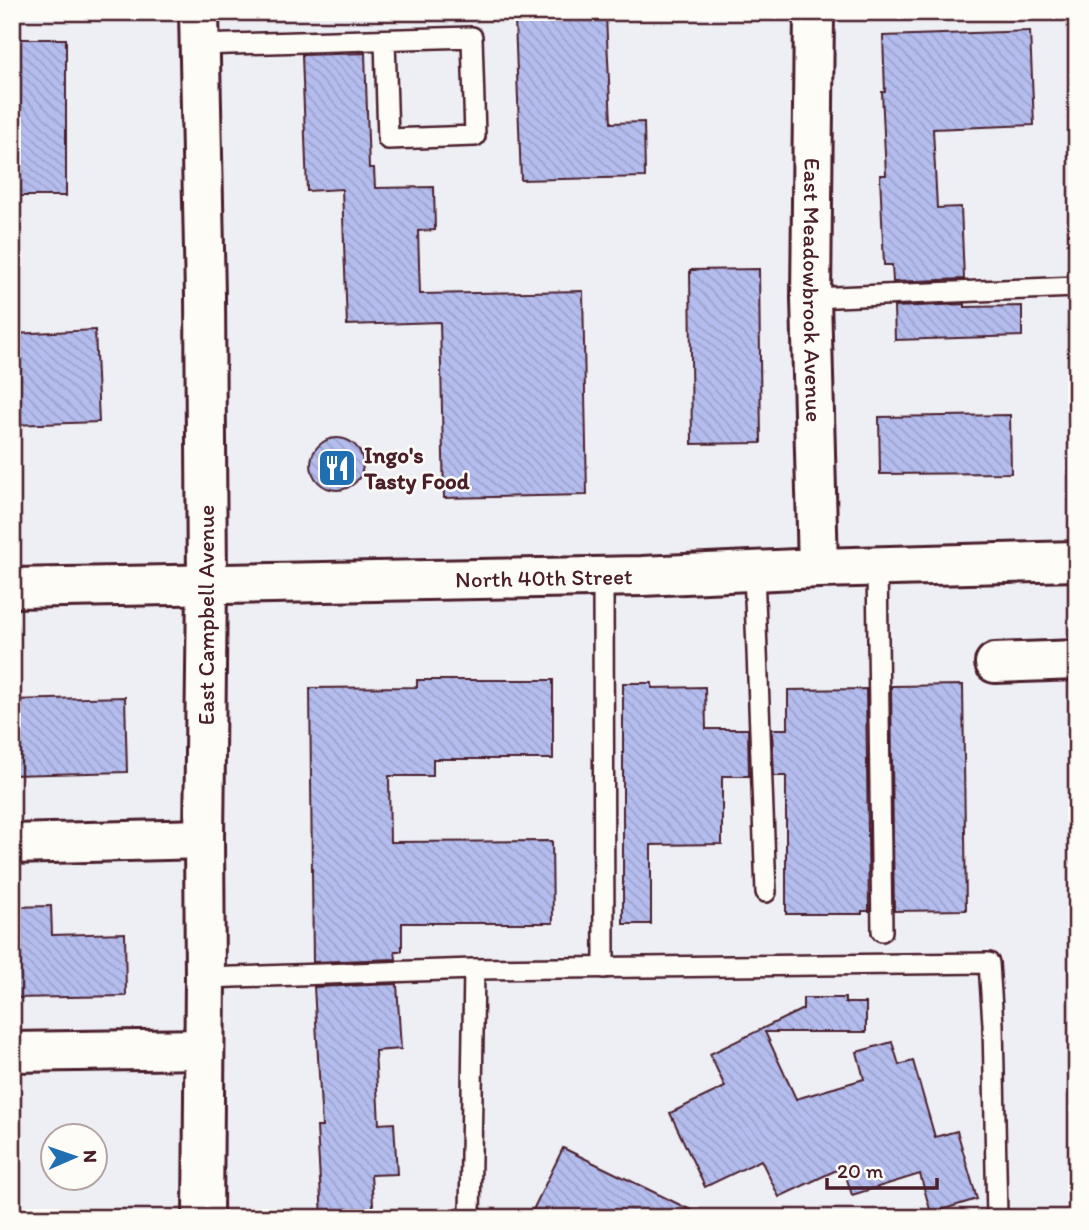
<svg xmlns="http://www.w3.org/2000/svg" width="1089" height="1230" font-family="Itim,sans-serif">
  <defs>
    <pattern id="building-back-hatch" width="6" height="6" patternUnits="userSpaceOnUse" patternTransform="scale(1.75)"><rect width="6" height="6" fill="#b4bdee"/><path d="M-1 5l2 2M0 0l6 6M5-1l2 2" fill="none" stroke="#9ca2cc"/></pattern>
  </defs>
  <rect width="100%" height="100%" fill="#eeeff5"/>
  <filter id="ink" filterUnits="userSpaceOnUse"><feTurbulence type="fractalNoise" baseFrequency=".0143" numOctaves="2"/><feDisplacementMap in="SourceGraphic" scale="14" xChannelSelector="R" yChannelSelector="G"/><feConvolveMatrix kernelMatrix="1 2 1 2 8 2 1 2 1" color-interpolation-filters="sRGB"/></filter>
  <g filter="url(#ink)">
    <g fill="url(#building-back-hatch)" stroke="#4a1f2b" stroke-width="2">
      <path d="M 606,17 L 611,123 L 644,122 L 645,177 L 521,180 L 515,20 Z"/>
      <path d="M 1030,31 L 1034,125 L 933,129 L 937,208 L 961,207 L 964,279 L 893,282 L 892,265 L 884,265 L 880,175 L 886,175 L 882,92 L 885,92 L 883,36 Z"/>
      <path d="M 12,39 L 66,39 L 66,196 L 18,196 L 18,189 L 12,189 Z"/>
      <path d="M 365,53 L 369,168 L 374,168 L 375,188 L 434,187 L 435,230 L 418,231 L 420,294 L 583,291 L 587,495 L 444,498 L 440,322 L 347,325 L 342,189 L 307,191 L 302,55 Z"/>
      <path d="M 759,269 L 761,443 L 692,444 L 690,270 Z"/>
      <path d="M 965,304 L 965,307 L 1022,306 L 1022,336 L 895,340 L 894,307 Z"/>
      <path d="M 95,330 L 99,422 L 12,425 L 12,334 Z"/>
      <path d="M 1010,415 L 1011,473 L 880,474 L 879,417 Z"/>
      <circle cx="337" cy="464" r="26"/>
      <path d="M 417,680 L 553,680 L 553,759 L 433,759 L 433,776 L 389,776 L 390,842 L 552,841 L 553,923 L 402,923 L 402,951 L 395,951 L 396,959 L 313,962 L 310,688 L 417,687 Z"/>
      <path d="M 623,683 L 652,683 L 652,688 L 705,687 L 706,729 L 748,729 L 749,776 L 722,776 L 722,844 L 651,845 L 651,924 L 623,924 Z"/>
      <path d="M 963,685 L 966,910 L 894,911 L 891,686 Z"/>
      <path d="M 866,689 L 869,911 L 862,911 L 862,914 L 786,914 L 786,776 L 774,776 L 772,729 L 788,729 L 788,690 Z"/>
      <path d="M 125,697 L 127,772 L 12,775 L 12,700 Z"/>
      <path d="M 51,906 L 52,935 L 125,933 L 126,996 L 12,998 L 12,907 Z"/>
      <path d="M 397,984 L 401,1049 L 375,1051 L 379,1124 L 394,1123 L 397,1174 L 371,1175 L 374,1218 L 322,1218 L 317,1127 L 322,1127 L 314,987 Z"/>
      <path d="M 803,998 L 845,998 L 845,1003 L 866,1003 L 866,1032 L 765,1032 L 796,1099 L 864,1079 L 857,1052 L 892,1042 L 899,1065 L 913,1061 L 935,1137 L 957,1131 L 977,1199 L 931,1213 L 920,1174 L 852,1195 L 843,1167 L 779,1197 L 761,1160 L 705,1187 L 670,1113 L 725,1087 L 710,1054 L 803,1009 Z"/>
      <path d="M 563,1148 L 707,1218 L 529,1218 Z"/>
    </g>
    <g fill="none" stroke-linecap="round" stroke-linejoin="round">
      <defs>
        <g id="service">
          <path d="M 199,45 L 472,37 L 475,136 L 388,139 L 385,40"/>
          <path d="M 811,298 L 1077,287"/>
          <path d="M 877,567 L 882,931"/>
          <path d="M 754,571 L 766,892"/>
          <path d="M 603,577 L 604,968"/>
          <path d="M 205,978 L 474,969 L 989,963 L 993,1024 L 997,1218"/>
          <path d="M 470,1218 L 474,969"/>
        </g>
        <g id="minor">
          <path id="s1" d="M 814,12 L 811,298 L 818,568"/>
          <path d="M 995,663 L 1077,660"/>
          <path d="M 12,844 L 204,839"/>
          <path d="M 12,1052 L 204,1049"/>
        </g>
        <path id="tertiary" d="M 199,12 L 205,296 L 207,584 L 204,839 L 205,978 L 203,1218"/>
        <g id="secondary">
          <path id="s2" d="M 12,588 L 642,576 L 818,568 L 1077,561"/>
        </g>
      </defs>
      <use href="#service" stroke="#4a1f2b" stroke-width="24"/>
      <use href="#minor" stroke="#4a1f2b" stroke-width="44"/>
      <use href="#tertiary" stroke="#4a1f2b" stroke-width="44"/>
      <use href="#secondary" stroke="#4a1f2b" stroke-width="44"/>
      <use href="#service" stroke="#fdfcf7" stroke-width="19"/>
      <use href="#minor" stroke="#fdfcf7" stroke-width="38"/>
      <use href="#tertiary" stroke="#fdfcf7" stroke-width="38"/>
      <use href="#secondary" stroke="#fdfcf7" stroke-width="38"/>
    </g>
  </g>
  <defs>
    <symbol id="restaurant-square" viewBox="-11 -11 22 22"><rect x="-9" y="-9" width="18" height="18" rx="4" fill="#1f6fb2" stroke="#fdfcf7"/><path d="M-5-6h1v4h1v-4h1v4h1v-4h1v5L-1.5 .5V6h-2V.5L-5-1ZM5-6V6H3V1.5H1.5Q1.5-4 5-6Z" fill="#fff"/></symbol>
  </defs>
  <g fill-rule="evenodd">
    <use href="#restaurant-square" x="315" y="446" width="44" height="44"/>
  </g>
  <g text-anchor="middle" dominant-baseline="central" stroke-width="5" stroke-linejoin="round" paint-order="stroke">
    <g font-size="23" fill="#4a1f2b" stroke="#fdfcf7">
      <text stroke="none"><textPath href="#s1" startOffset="278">East Meadowbrook Avenue</textPath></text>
      <text stroke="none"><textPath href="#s2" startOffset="532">North 40th Street</textPath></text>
      <text transform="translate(206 615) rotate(-90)">East Campbell Avenue</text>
    </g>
    <g font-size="23" font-weight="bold" fill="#4a1f2b" stroke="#fdfcf7" text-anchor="start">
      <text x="364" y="455">Ingo's<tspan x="364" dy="26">Tasty Food</tspan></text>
    </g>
  </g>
  <rect width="1089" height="1230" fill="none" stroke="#fdfcf7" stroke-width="42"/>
  <rect x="21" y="21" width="1047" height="1188" fill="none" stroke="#4a1f2b" stroke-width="2.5" filter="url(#ink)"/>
  <g transform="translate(74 1157) rotate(88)"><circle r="33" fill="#fdfcf7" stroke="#b5a4a5" stroke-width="2"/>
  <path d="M0-5L12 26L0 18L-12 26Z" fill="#1f6fb2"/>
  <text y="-10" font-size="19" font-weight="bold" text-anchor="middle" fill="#4a1f2b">N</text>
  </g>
  <path d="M827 1178v10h110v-10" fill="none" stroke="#4a1f2b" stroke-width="3.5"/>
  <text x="837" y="1178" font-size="21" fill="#4a1f2b" stroke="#fdfcf7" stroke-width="5" paint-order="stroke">20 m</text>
</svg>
